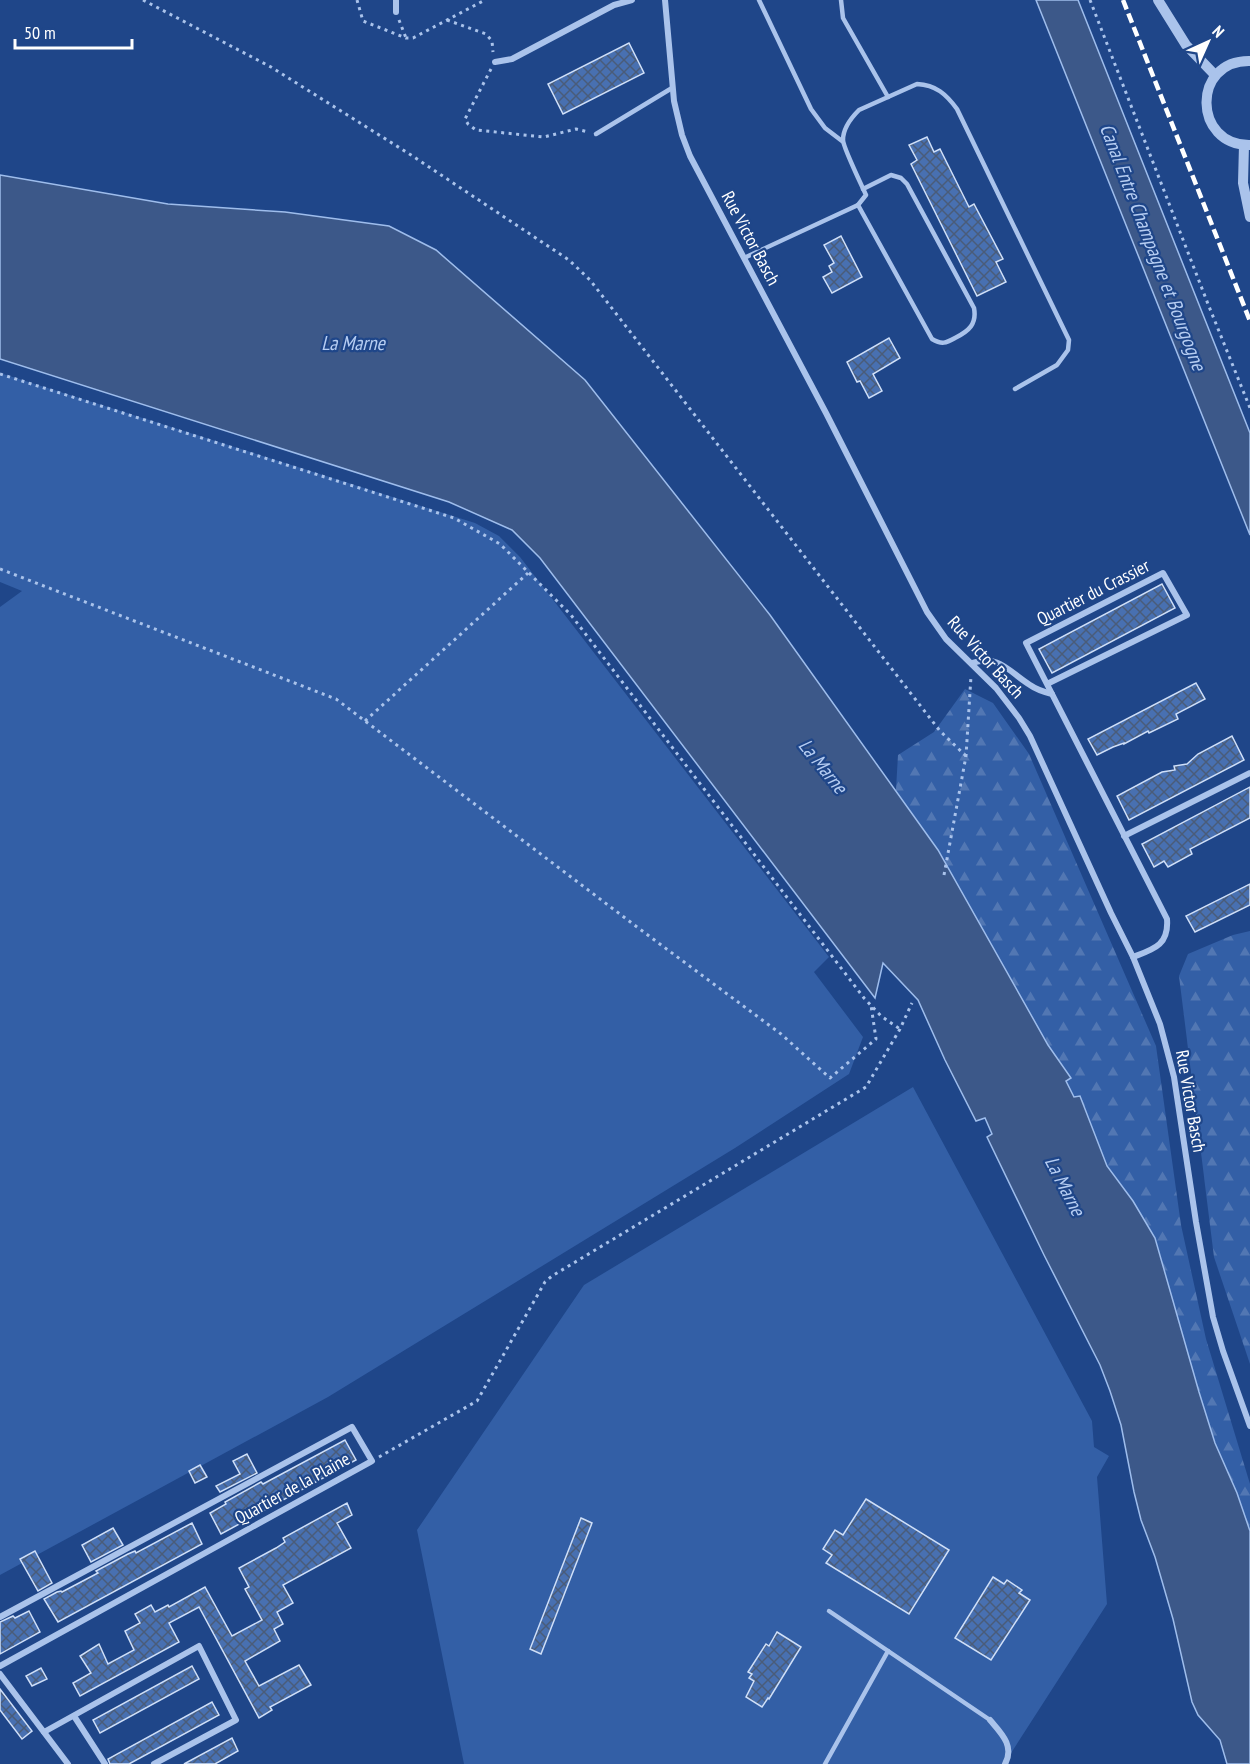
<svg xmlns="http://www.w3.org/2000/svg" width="1250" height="1764" font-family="'PT Sans Narrow',sans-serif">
  <defs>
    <pattern id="forest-firs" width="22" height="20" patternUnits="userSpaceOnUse" patternTransform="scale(1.5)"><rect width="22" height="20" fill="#335fa6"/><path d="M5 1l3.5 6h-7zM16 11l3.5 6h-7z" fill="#5277b3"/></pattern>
    <pattern id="building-cross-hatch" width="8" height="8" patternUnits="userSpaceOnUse" patternTransform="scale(1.5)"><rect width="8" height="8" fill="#4870b1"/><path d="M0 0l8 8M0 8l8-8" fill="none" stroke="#4a5c79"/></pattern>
  </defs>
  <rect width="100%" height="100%" fill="#1f4689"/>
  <g fill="#335fa6">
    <path d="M 0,373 L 475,523 L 499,536 L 520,557 L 829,957 L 814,972 L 863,1037 L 849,1074 L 735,1148 L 328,1397 L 0,1575 L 0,607 L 22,591 L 0,582 Z"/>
    <path d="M 913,1087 L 1092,1421 L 1094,1447 L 1109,1456 L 1097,1477 L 1107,1604 L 1004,1764 L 464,1764 L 417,1530 L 584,1285 Z"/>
  </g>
  <g fill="url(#forest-firs)">
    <path d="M 965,689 L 993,703 L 1029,754 L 1156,1046 L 1181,1225 L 1206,1339 L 1250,1484 L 1250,1594 L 895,807 L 898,755 L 934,732 Z"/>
    <path d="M 1250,931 L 1250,1364 L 1214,1257 L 1179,976 L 1188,954 L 1233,935 Z"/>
  </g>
  <g fill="#3c5889" stroke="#9ebdec" stroke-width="1.5">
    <path d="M 1036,0 L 1078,0 L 1250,433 L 1250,535 Z"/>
    <path d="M 0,175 L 168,204 L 285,212 L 389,226 L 436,250 L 585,380 L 770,615 L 938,850 L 1048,1045 L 1071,1078 L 1066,1081 L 1074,1097 L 1080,1096 L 1107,1166 L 1133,1201 L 1155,1238 L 1199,1392 L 1215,1443 L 1237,1493 L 1250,1531 L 1250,1764 L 1227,1764 L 1220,1740 L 1198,1715 L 1192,1702 L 1173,1619 L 1155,1557 L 1141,1520 L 1134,1492 L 1121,1425 L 1110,1391 L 1100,1365 L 1044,1255 L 987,1137 L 992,1134 L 985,1118 L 976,1121 L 945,1060 L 918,1000 L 883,963 L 875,998 L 540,558 L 512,530 L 449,502 L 0,359 Z"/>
  </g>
  <g fill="url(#building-cross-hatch)" stroke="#cfdff8" stroke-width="1.5">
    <path d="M 629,43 L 644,73 L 563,114 L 548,84 Z"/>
    <path d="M 927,137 L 934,152 L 940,149 L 969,207 L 974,204 L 1003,259 L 996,262 L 1006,282 L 977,296 L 911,164 L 917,160 L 909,145 Z"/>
    <path d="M 841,236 L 862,277 L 832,293 L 823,277 L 832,272 L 829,266 L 834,263 L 824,245 Z"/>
    <path d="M 889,338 L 900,358 L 873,374 L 882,391 L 869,398 L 860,381 L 857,382 L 847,362 Z"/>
    <path d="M 1162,584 L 1175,608 L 1052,673 L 1039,649 Z"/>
    <path d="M 1196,683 L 1205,699 L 1176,714 L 1178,719 L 1149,733 L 1148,731 L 1124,744 L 1124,743 L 1113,747 L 1097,755 L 1088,739 Z"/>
    <path d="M 1232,736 L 1244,760 L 1129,820 L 1117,796 L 1162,772 L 1175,770 L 1174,766 L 1187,764 L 1198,754 Z"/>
    <path d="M 1250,787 L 1250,818 L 1190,849 L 1192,854 L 1168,867 L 1164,861 L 1154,867 L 1142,844 Z"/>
    <path d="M 1250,884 L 1250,905 L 1195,932 L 1186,916 Z"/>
    <path d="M 345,1440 L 356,1460 L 221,1534 L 210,1513 L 226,1504 L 225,1502 L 261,1482 L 263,1484 Z"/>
    <path d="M 247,1454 L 257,1473 L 220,1492 L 216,1486 L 240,1474 L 233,1461 Z"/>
    <path d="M 200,1465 L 207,1477 L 195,1483 L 189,1471 Z"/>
    <path d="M 866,1499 L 949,1550 L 909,1614 L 826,1563 L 832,1555 L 823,1549 L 835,1530 L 843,1535 Z"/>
    <path d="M 347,1503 L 352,1515 L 337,1523 L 351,1548 L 283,1585 L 293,1603 L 277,1612 L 283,1624 L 274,1629 L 280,1641 L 245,1661 L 259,1686 L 299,1665 L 311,1685 L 270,1707 L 272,1710 L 259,1718 L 199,1607 L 169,1623 L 179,1642 L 80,1696 L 73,1683 L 91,1673 L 80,1656 L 99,1644 L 108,1664 L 134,1650 L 125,1631 L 140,1623 L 135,1614 L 151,1605 L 155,1612 L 168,1605 L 169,1607 L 205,1587 L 232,1636 L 262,1620 L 245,1589 L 249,1587 L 239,1568 L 276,1548 L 285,1542 L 283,1538 Z"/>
    <path d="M 581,1518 L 592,1523 L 541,1654 L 530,1649 Z"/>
    <path d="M 192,1523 L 202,1544 L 58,1622 L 44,1599 L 57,1592 L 61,1591 L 62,1592 L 98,1573 L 96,1571 L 128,1554 L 135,1551 L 136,1553 Z"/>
    <path d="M 113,1528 L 123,1545 L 91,1562 L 82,1545 Z"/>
    <path d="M 35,1551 L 52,1583 L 38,1591 L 20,1559 Z"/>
    <path d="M 993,1577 L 1004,1584 L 1007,1580 L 1022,1590 L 1019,1593 L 1030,1600 L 991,1660 L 955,1638 Z"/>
    <path d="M 29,1611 L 40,1632 L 0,1654 L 0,1622 L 13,1616 L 15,1618 Z"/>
    <path d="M 777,1632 L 801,1647 L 769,1699 L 768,1698 L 762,1707 L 746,1697 L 754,1681 L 749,1678 L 752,1674 L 748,1672 L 766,1644 L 769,1646 Z"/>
    <path d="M 192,1666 L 199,1679 L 100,1733 L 93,1720 Z"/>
    <path d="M 41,1668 L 47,1679 L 32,1686 L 26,1676 Z"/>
    <path d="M 0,1689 L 32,1731 L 22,1739 L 0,1710 Z"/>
    <path d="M 212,1702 L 219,1715 L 129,1764 L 110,1764 L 108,1759 Z"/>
    <path d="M 232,1738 L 238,1751 L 215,1764 L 184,1764 Z"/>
  </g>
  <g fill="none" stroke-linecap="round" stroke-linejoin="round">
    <g stroke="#aac3eb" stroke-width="3" stroke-dasharray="3 4.5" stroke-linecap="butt">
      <path d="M 143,0 L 271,67 L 411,155 L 569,260 L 590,280 L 940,731 L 966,756"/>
      <path d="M 357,0 L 363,21 L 406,38 L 413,38 L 485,0"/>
      <path d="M 1090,0 L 1208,304 L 1250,408"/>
      <path d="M 399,20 L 406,38"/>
      <path d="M 447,20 L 486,34 L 492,41 L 493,52"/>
      <path d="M 491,69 L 465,119 L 468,124 L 476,130 L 544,137 L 576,129 L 588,132"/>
      <path d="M 0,374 L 454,518 L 500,544 L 571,615 L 864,998 L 881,1016 L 900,1029"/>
      <path d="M 0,569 L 336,699 L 637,927 L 781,1034 L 830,1078 L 876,1039 L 871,1005"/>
      <path d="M 365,721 L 528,573"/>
      <path d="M 944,875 L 966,756 L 971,676"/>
      <path d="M 379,1457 L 477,1401 L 545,1282 L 552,1276 L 866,1087 L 900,1029 L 912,1003"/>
    </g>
    <g stroke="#aac3eb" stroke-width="4.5">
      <path d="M 759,0 L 811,109 L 825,128 L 842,141"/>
      <path d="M 841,0 L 843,18 L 888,97"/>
      <path d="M 596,134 L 672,88"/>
      <path d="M 858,205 L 932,339 C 942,345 946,343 955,338 C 969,331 977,324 974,308 L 907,184 L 901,178 L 891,175 L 863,189"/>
      <path d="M 744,258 L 858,205 L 866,195 C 862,186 843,147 843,140 C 843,129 851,118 859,110 L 917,84 C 936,85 946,94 957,109 L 1069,340 L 1068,350 L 1057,365 L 1015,389"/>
      <path d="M 829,1611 L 990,1720"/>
      <path d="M 825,1764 L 888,1651"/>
    </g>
    <g stroke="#aac3eb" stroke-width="6">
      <path d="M 396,0 L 396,12"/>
      <path d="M 665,0 L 674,101 L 682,135 L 690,156 L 826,413 L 927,612 L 946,639 L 996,688 L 1019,718 L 1030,736 L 1111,913 L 1133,957 L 1160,1024 L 1174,1077 L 1196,1222 L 1213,1317 L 1223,1351 L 1250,1426"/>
      <path d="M 495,62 L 512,59 L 614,5 L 632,0"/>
      <path d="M 972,663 C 999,654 1009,672 1030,685 C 1037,690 1044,692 1052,694 L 1167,919 C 1169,945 1154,949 1133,957"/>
      <path d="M 1047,684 L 1187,615 L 1163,573 L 1026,643 L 1052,694"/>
      <path d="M 1124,836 L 1250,773"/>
      <path d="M 0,1617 L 352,1427 L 372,1461 L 0,1666"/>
      <path d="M 0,1674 L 68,1764"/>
      <path d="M 74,1716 L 105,1764"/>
      <path d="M 990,1720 C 1001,1733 1015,1746 1005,1764"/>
      <path d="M 44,1732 L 199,1646 L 236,1720 L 154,1764"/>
    </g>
    <g stroke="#aac3eb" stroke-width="10">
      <path d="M 1158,0 L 1186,45 L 1215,75"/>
      <path d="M 1250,61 C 1191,60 1193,146 1250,145"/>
      <path d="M 1244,145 L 1243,183 L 1250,217"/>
    </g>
    <path stroke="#fff" stroke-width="4.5" stroke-dasharray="10 4.5" stroke-linecap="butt" d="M 1123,0 L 1250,321"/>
  </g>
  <g text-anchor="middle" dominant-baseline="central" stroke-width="4.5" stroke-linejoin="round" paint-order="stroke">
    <g font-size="18" fill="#fff" stroke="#1f4689">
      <text transform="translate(751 238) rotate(62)">Rue Victor Basch</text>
      <text transform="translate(1093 592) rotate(-27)">Quartier du Crassier</text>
      <text transform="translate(986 657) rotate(48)">Rue Victor Basch</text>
      <text transform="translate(1191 1101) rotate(80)">Rue Victor Basch</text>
      <text transform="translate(292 1488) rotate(-29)">Quartier de la Plaine</text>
    </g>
    <g font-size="20" font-style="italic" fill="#b6cdf2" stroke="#1f4689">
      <text transform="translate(1153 247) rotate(69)">Canal Entre Champagne et Bourgogne</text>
      <text x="353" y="343">La Marne</text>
      <text transform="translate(823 766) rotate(51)">La Marne</text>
      <text transform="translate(1065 1186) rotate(63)">La Marne</text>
    </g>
  </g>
  <g transform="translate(1208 42) rotate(45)" stroke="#1f4689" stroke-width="4.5" paint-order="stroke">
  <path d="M0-4.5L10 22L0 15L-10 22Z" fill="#ffffff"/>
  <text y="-9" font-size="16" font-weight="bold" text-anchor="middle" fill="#ffffff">N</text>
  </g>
  <path d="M15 39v9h117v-9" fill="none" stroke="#ffffff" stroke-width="3"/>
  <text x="24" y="39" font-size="18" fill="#ffffff" stroke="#1f4689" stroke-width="4.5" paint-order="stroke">50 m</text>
</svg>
